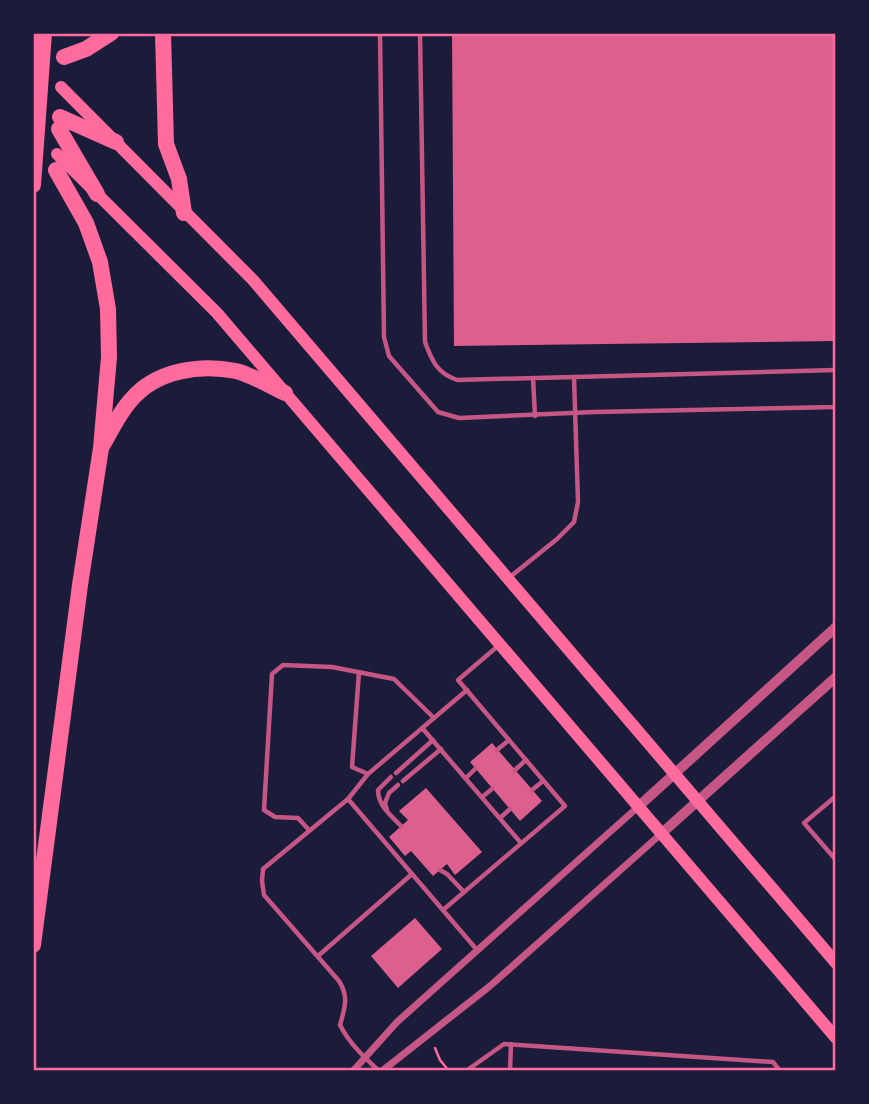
<svg xmlns="http://www.w3.org/2000/svg" width="869" height="1104" font-family="Signika,sans-serif">
  <rect width="100%" height="100%" fill="#1b1b3a"/>
  <g fill="#dd5f8e">
    <path d="M 452,33 L 836,33 L 836,341 L 454,346 Z"/>
    <path d="M 492,743 L 542,801 L 520,821 L 470,762 Z"/>
    <path d="M 426,788 L 482,852 L 455,875 L 447,864 L 433,876 L 411,851 L 405,856 L 389,837 L 408,820 L 399,811 Z"/>
    <path d="M 415,918 L 442,949 L 398,988 L 371,956 Z"/>
  </g>
  <g fill="none" stroke-linecap="round" stroke-linejoin="round">
    <path stroke="#ff6b9d" stroke-width="2.5" d="M 435,1048 L 440,1060 L 449,1071"/>
    <g stroke="#c65784" stroke-width="4.5">
      <path d="M 380,33 L 384,337 L 389,356 L 438,412 L 459,418 L 594,412 L 836,407"/>
      <path d="M 420,33 L 425,342 C 432,361 437,373 457,380 L 836,370"/>
      <path d="M 533,378 L 535,416"/>
      <path d="M 510,577 L 557,539 L 574,522 L 578,502 L 574,377"/>
      <path d="M 359,672 L 352,767 L 368,774"/>
      <path d="M 423,729 L 521,843"/>
      <path d="M 497,750 L 509,740"/>
      <path d="M 836,755 L 836,763"/>
      <path d="M 515,770 L 526,760"/>
      <path d="M 396,773 L 433,740"/>
      <path d="M 391,777 L 378,790 C 378,806 391,815 401,826"/>
      <path d="M 466,778 L 475,769"/>
      <path d="M 403,781 L 441,749"/>
      <path d="M 532,790 L 543,781"/>
      <path d="M 836,796 L 804,823 L 836,860"/>
      <path d="M 482,797 L 492,789"/>
      <path d="M 348,799 L 368,774 L 467,690"/>
      <path d="M 387,810 L 385,803 L 389,793 L 398,785"/>
      <path d="M 500,818 L 510,809"/>
      <path d="M 309,830 L 298,818 L 275,817 L 264,810 L 272,674 L 283,665 L 332,667 L 394,679 L 434,718"/>
      <path d="M 440,870 L 447,874 L 464,892"/>
      <path d="M 443,910 L 565,806 L 458,680 L 498,646"/>
      <path d="M 318,956 L 412,874"/>
      <path d="M 379,1071 C 364,1057 349,1043 340,1025 C 345,1007 349,997 339,981 L 264,895 L 262,881 L 263,869 L 348,799 L 477,950"/>
      <path d="M 466,1071 L 504,1044 L 773,1062 L 780,1071"/>
      <path d="M 510,1071 L 511,1044"/>
    </g>
    <g stroke="#c65784" stroke-width="7">
      <path d="M 353,1071 L 397,1022 L 639,806"/>
      <path d="M 382,1071 L 490,986 L 662,833"/>
    </g>
    <g stroke="#c65784" stroke-width="10">
      <path d="M 639,806 L 836,627"/>
      <path d="M 662,833 L 836,677"/>
    </g>
    <g stroke="#ff6b9d" stroke-width="12">
      <path d="M 61,87 L 253,280 L 836,963"/>
      <path d="M 57,154 L 217,313 L 836,1038"/>
    </g>
    <g stroke="#ff6b9d" stroke-width="16">
      <path d="M 163,33 L 166,144 L 179,179 L 184,213"/>
      <path d="M 64,57 L 86,49 L 111,33"/>
      <path d="M 60,117 L 116,142"/>
      <path d="M 59,129 L 97,194"/>
      <path d="M 33,185 L 44,33"/>
      <path d="M 102,446 C 111,431 119,413 131,400 C 156,370 200,364 236,371 C 252,375 270,386 285,393"/>
      <path d="M 33,945 L 80,585 L 101,448 L 109,357 L 108,309 L 100,262 L 86,223 L 56,170"/>
    </g>
  </g>
  <rect width="869" height="1104" fill="none" stroke="#1b1b3a" stroke-width="70"/>
  <rect x="35" y="35" width="799" height="1034" fill="none" stroke="#ff6b9d" stroke-width="2.5"/>
</svg>
